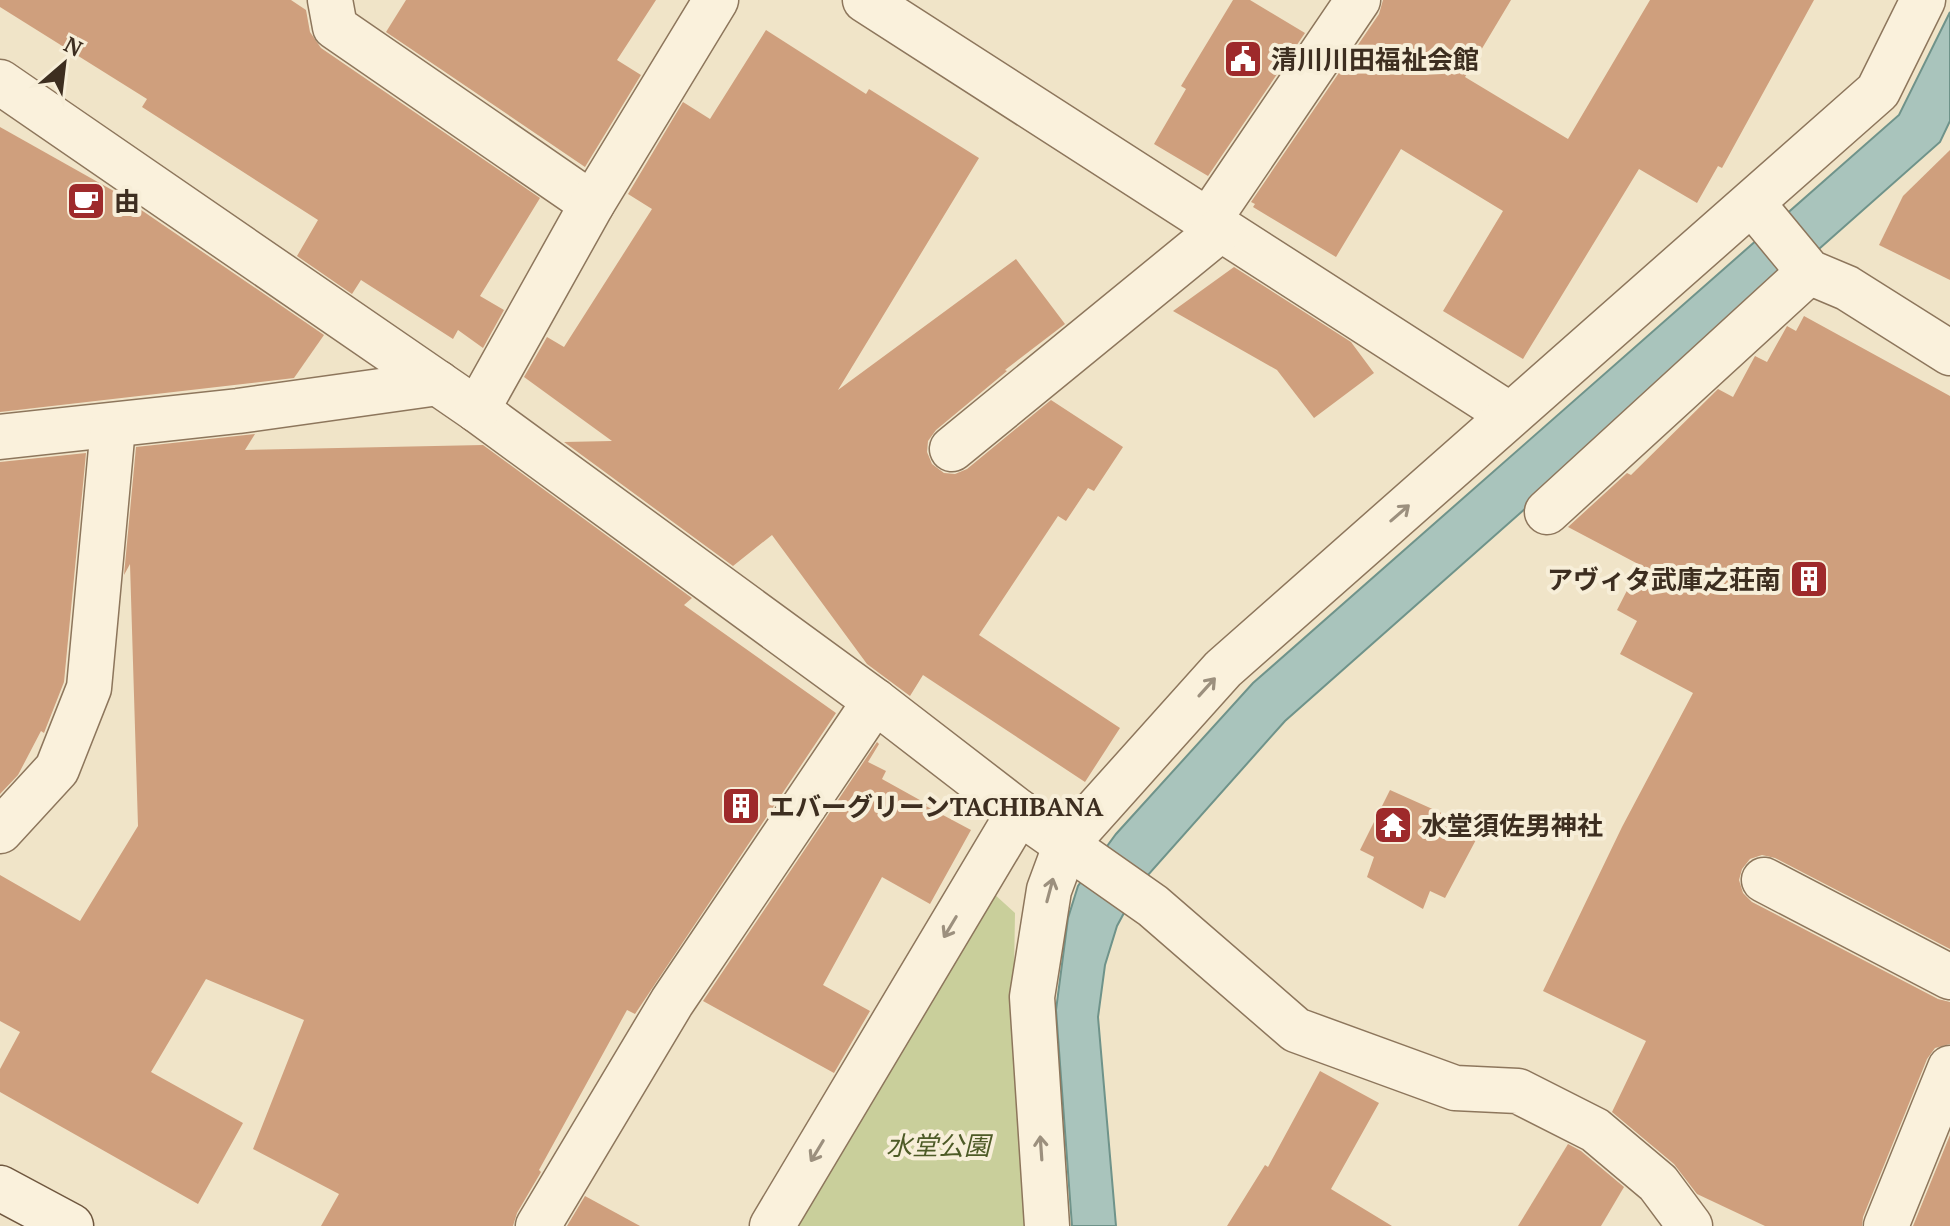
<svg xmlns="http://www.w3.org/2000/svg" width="1950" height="1226" font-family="'PT Serif','Noto Sans JP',serif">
  <rect width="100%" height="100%" fill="#f0e4c8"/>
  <path fill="#c9cf9b" d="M 993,893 L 1015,913 L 1013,1030 L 1025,1226 L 795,1226 Z"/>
  <path fill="#a9c4bc" stroke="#6f938a" stroke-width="2" d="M 1950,12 L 1950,121 L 1940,142 L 1285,721 L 1139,885 L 1117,926 L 1105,965 L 1098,1017 L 1116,1226 L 1072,1226 L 1056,1010 L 1068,918 L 1078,886 L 1116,834 L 1253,683 L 1899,115 Z"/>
  <g fill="#cf9f7d">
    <path d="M 0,0 L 291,0 L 306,10 L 310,32 L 321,48 L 540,198 L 480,296 L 504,310 L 483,348 L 458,330 L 453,339 L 361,280 L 352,294 L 297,256 L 318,220 L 142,107 L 147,99 L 0,7 Z"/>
    <path d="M 406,0 L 656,0 L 617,60 L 641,75 L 585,167 L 386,32 Z"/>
    <path d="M 1233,0 L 1250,0 L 1305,33 L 1208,176 L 1154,144 L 1186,89 L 1181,86 Z"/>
    <path d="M 1383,0 L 1511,0 L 1465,77 L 1568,139 L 1650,0 L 1814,0 L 1722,168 L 1718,166 L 1697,203 L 1639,169 L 1523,359 L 1443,311 L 1503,211 L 1401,149 L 1336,257 L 1253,207 L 1255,204 L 1251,202 L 1379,14 Z"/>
    <path d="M 766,30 L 866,94 L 869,89 L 979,158 L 838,390 L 1016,259 L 1065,324 L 1005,370 L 1007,371 L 936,430 L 928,441 L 927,452 L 932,464 L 944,473 L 955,474 L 967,469 L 1051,400 L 1123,447 L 1094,491 L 1088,488 L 1066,521 L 1058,516 L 979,635 L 1120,728 L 1085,782 L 923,675 L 910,696 L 867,664 L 772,535 L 733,566 L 564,442 L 612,441 L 524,377 L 547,337 L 564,347 L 652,209 L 628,194 L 683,102 L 710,119 Z"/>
    <path d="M 0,127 L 112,190 L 324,335 L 294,378 L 0,412 Z"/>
    <path d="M 1950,150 L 1950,280 L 1879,245 L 1903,196 Z"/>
    <path d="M 1234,267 L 1351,342 L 1374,373 L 1314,418 L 1277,370 L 1173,311 Z"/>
    <path d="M 1804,316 L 1950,396 L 1950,949 L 1775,858 L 1762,855 L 1750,859 L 1742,869 L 1739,880 L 1743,893 L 1752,902 L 1938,999 L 1950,1002 L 1950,1044 L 1935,1048 L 1927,1059 L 1863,1217 L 1862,1226 L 1765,1226 L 1697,1194 L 1674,1164 L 1612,1112 L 1646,1041 L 1543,991 L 1622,827 L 1693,693 L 1620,654 L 1637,621 L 1617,610 L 1640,565 L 1568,527 L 1627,473 L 1631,475 L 1718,389 L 1733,397 L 1755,356 L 1767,362 L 1787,326 L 1796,331 Z"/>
    <path d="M 255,434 L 245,450 L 483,445 L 692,598 L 684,605 L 836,713 L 635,1014 L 627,1010 L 539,1170 L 541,1172 L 517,1213 L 513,1226 L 321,1226 L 339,1194 L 253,1149 L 304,1020 L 206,979 L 151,1072 L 243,1123 L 198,1204 L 0,1092 L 0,1069 L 20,1032 L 0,1021 L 0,875 L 80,921 L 138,826 L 130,564 L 124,575 L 136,447 Z"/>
    <path d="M 86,453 L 64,682 L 44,733 L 41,731 L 18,775 L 0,794 L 0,462 Z"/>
    <path d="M 877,742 L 879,744 L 868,762 L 886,771 L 882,779 L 927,804 L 926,806 L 971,830 L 930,904 L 882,877 L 823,985 L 870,1011 L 834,1073 L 703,1001 Z"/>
    <path d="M 1390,790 L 1457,820 L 1454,827 L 1478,836 L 1445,898 L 1430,891 L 1423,909 L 1367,877 L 1374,857 L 1360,850 Z"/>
    <path d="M 1320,1071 L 1379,1103 L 1331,1189 L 1392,1226 L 1227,1226 L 1265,1165 L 1268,1167 Z"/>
    <path d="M 1950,1135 L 1950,1226 L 1913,1226 Z"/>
    <path d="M 1568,1144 L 1581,1151 L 1624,1187 L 1601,1226 L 1518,1226 Z"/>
    <path d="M 585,1196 L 640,1226 L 567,1226 Z"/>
  </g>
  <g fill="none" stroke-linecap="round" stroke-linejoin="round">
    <defs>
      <g id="street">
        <path d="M 330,0 L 335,27 L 592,204"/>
        <path d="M 865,0 L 1510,415"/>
        <path d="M 0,82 L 477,410 L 875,701 L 1019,812 L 1153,906 L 1296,1030 L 1455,1088 L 1518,1091 L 1595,1130 L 1658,1183 L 1690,1226"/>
        <path d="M 1752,203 L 1809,272 L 1847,288 L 1950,353"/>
        <path d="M 1208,221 L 1358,0"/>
        <path d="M 477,410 L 592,204 L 716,0"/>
        <path d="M 0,437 L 238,411 L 438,383"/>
        <path d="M 952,449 L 1221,229"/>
        <path d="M 1547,512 L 1809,272"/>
        <path d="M 0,831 L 57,769 L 89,688 L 113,427"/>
        <path d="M 1764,880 L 1950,977"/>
        <path d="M 538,1226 L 672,1002 L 875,701"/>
        <path d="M 772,1226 L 1019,812"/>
        <path d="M 1047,1226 L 1032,997 L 1049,890 L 1066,844 L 1223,669 L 1878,91 L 1923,0"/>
        <path d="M 1886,1226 L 1950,1068"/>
      </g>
      <path id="secondary" d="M 0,1188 L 71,1226"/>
    </defs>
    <use href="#street" stroke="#8d765c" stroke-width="47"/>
    <use href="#secondary" stroke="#6f573f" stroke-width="47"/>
    <use href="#street" stroke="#faf1dc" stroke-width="44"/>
    <use href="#secondary" stroke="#faf1dc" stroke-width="44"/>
  </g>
  <defs><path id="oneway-shaft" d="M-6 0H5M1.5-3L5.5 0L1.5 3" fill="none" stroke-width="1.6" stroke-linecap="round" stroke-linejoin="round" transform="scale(2)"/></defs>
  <g stroke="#9c907e">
    <use href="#oneway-shaft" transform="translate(1400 513) rotate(-41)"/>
    <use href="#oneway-shaft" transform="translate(1207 687) rotate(-48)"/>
    <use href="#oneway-shaft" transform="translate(1050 890) rotate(-75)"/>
    <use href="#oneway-shaft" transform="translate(950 927) rotate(121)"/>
    <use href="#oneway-shaft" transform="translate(1041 1148) rotate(-94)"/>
    <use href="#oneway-shaft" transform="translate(817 1151) rotate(121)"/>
  </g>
  <defs>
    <symbol id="civic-square" viewBox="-11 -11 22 22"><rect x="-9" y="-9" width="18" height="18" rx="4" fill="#9e2a2b" stroke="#f7eed8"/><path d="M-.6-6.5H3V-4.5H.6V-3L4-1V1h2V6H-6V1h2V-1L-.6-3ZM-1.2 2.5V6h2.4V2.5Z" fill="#fff"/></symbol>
    <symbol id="cafe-square" viewBox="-11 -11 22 22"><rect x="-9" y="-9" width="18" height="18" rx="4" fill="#9e2a2b" stroke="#f7eed8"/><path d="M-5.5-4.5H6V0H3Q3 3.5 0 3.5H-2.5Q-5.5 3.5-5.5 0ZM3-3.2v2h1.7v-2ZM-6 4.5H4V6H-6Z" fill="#fff"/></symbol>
    <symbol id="building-square" viewBox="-11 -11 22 22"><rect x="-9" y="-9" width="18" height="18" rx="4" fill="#9e2a2b" stroke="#f7eed8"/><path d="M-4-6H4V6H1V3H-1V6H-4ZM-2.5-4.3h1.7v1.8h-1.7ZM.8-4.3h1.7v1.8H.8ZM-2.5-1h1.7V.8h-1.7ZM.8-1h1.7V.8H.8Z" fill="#fff"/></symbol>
    <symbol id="temple-square" viewBox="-11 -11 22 22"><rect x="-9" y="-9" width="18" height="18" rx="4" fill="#9e2a2b" stroke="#f7eed8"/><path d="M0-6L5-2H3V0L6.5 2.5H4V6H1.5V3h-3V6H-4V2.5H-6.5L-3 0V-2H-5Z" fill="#fff"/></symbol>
  </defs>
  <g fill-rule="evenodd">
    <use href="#civic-square" x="1221" y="37" width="44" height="44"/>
    <use href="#cafe-square" x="64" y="179" width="44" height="44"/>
    <use href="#building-square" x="1787" y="557" width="44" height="44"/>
    <use href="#building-square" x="719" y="784" width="44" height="44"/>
    <use href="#temple-square" x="1371" y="803" width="44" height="44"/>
  </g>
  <g text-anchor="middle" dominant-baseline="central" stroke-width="8" stroke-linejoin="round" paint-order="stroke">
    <g font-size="26" font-weight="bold" fill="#3d2e20" stroke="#f7eed8" text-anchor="start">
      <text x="1271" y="59">清川川田福祉会館</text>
      <text x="114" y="201">由</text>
      <text x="1781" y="579" text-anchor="end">アヴィタ武庫之荘南</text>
      <text x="769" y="806">エバーグリーンTACHIBANA</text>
      <text x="1421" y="825">水堂須佐男神社</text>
    </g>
    <g font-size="26" font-style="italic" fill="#4d5a26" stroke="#f7eed8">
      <text x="938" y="1145">水堂公園</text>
    </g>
  </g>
  <g transform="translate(64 64) rotate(28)" stroke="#f7eed8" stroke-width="6" paint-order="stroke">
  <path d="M0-6L14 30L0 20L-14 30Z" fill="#3d2e20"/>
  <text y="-12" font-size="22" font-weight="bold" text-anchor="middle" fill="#3d2e20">N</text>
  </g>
</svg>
